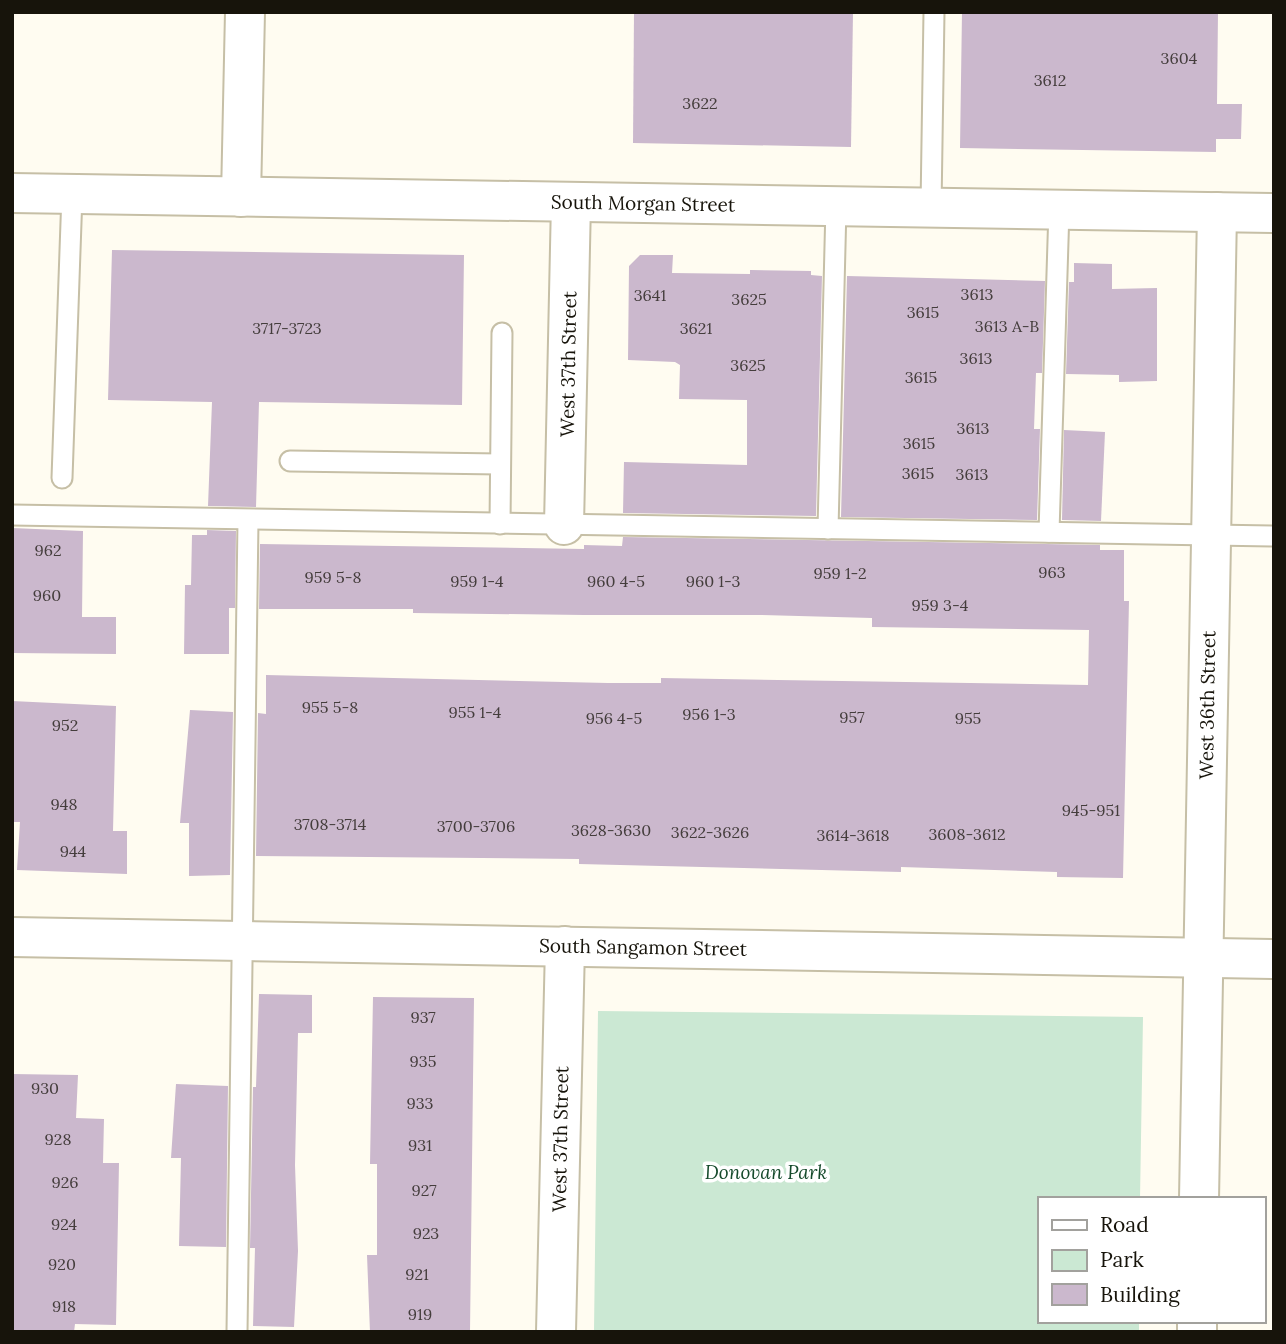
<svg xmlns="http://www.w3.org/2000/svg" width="1286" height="1344" font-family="Lora,serif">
  <rect width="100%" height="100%" fill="#fffcf1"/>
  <path fill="#cbe8d3" d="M 598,1011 L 1143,1017 L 1140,1199 L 1039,1199 L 1039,1321 L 1139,1321 L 1139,1332 L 594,1332 Z"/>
  <g fill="#cbb8cd">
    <path d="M 634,12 L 853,12 L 851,147 L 633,143 Z"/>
    <path d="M 962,12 L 1218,12 L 1217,104 L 1242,104 L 1241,139 L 1216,139 L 1216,152 L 960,148 Z"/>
    <path d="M 112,250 L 464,255 L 462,405 L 259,402 L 256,507 L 208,506 L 212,402 L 108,400 Z"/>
    <path d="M 640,255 L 673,255 L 672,273 L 750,274 L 750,270 L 811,271 L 811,275 L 822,276 L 816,516 L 623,513 L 624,462 L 747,465 L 747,400 L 679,399 L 680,365 L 675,362 L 628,360 L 629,266 Z"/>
    <path d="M 1074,263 L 1112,264 L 1112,289 L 1157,288 L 1157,381 L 1119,382 L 1119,375 L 1066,374 L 1069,282 L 1074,282 Z"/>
    <path d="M 847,276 L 1045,281 L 1042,373 L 1036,373 L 1034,429 L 1040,429 L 1037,520 L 841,517 Z"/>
    <path d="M 1064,430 L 1105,432 L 1101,521 L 1062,520 Z"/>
    <path d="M 12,528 L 83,531 L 82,617 L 116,617 L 116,654 L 12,653 Z"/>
    <path d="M 207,530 L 236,531 L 235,608 L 229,608 L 229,654 L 184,654 L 185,585 L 191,585 L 192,535 L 207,535 Z"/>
    <path d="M 623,537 L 1100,545 L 1100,550 L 1124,550 L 1124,601 L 1129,601 L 1123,878 L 1057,877 L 1057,872 L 901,867 L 901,872 L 579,864 L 579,859 L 256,856 L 258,713 L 266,714 L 266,675 L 608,683 L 661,683 L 661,678 L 1088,685 L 1089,630 L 872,627 L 872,618 L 761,615 L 584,615 L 413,613 L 413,609 L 259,609 L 260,544 L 584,549 L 584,545 L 622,546 Z"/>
    <path d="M 12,701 L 116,706 L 113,831 L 127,831 L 127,874 L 17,870 L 20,822 L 12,822 Z"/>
    <path d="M 190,710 L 233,712 L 230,875 L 189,876 L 189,823 L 180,823 Z"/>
    <path d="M 259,994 L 312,995 L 312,1033 L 298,1033 L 295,1165 L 298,1251 L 294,1327 L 253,1326 L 255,1248 L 250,1248 L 253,1087 L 256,1087 Z"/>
    <path d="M 373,997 L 474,998 L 470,1332 L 370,1332 L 367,1255 L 377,1255 L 377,1164 L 370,1164 Z"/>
    <path d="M 12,1074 L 78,1075 L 76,1118 L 104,1119 L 103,1163 L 119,1163 L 116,1325 L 75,1324 L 74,1332 L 12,1332 Z"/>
    <path d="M 176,1084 L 228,1086 L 226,1247 L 179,1246 L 181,1158 L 171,1158 Z"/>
  </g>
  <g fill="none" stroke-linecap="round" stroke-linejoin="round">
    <defs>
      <g id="service">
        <path d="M 931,207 L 934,12"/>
        <path d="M 290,461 L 500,464"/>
        <path d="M 62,478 L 72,194"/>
        <path d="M 12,515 L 1274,536"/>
        <path d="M 500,524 L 502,333"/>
        <path d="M 828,529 L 836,206"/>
        <path d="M 1049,532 L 1059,209"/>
        <path d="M 237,1332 L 248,520"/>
      </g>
      <g id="minor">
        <path d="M 241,197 L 245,12"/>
        <path d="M 564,525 L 571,202"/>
        <path d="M 12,937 L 1274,959"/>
        <path d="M 1199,1199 L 1217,212"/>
        <path d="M 556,1332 L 565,946"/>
        <path d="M 1197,1332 L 1197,1321"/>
      </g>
      <path id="tertiary" d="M 12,193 L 1274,213"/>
    </defs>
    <use href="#service" stroke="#c6bfa6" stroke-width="23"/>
    <use href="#minor" stroke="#c6bfa6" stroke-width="42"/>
    <use href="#tertiary" stroke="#c6bfa6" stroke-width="42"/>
    <use href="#service" stroke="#fff" stroke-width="19"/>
    <use href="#minor" stroke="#fff" stroke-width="38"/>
    <use href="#tertiary" stroke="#fff" stroke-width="38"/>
  </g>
  <g text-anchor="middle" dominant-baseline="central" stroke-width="7" stroke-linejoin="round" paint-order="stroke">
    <g font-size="16" fill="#443d3c">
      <text x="1179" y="58">3604</text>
      <text x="1050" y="80">3612</text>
      <text x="700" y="103">3622</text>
      <text x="977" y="294">3613</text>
      <text x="650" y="295">3641</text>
      <text x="749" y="299">3625</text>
      <text x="923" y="312">3615</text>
      <text x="1007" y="326">3613 A-B</text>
      <text x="287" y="328">3717-3723</text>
      <text x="696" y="328">3621</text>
      <text x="976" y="358">3613</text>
      <text x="748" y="365">3625</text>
      <text x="921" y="377">3615</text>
      <text x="973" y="428">3613</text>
      <text x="919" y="443">3615</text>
      <text x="918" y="473">3615</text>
      <text x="972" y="474">3613</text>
      <text x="48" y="550">962</text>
      <text x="1052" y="572">963</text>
      <text x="840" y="573">959 1-2</text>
      <text x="333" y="577">959 5-8</text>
      <text x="477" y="581">959 1-4</text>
      <text x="616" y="581">960 4-5</text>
      <text x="713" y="581">960 1-3</text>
      <text x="47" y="595">960</text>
      <text x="940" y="605">959 3-4</text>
      <text x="330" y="707">955 5-8</text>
      <text x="475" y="712">955 1-4</text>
      <text x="709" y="714">956 1-3</text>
      <text x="852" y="717">957</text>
      <text x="614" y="718">956 4-5</text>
      <text x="968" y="718">955</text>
      <text x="65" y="725">952</text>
      <text x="64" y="804">948</text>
      <text x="1091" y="810">945-951</text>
      <text x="330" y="824">3708-3714</text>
      <text x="476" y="826">3700-3706</text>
      <text x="611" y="830">3628-3630</text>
      <text x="710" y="832">3622-3626</text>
      <text x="967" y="834">3608-3612</text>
      <text x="853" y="835">3614-3618</text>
      <text x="73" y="851">944</text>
      <text x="423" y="1017">937</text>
      <text x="423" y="1061">935</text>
      <text x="45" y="1088">930</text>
      <text x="420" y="1103">933</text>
      <text x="58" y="1139">928</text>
      <text x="420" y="1145">931</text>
      <text x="65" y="1182">926</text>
      <text x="424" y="1190">927</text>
      <text x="64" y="1224">924</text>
      <text x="426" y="1233">923</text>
      <text x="62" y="1264">920</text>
      <text x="417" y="1274">921</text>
      <text x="64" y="1306">918</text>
      <text x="420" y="1314">919</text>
    </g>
    <g font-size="19" fill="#17140b" stroke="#fff">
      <text transform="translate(643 203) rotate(1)">South Morgan Street</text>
      <text transform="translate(568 364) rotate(-89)">West 37th Street</text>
      <text transform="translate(1207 705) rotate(-89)">West 36th Street</text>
      <text transform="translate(643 947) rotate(1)">South Sangamon Street</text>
      <text transform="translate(560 1139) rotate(-89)">West 37th Street</text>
    </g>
    <g font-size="19" font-style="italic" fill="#154a2b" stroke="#fff">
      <text x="766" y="1172">Donovan Park</text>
    </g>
  </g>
  <rect width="1286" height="1344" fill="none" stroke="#17140b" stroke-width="28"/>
  <rect x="1038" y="1197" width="228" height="126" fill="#ffffff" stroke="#a2a19d" stroke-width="2"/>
  <rect x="1052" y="1220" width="35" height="10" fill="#ffffff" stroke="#a2a19d" stroke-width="2"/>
  <text x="1100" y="1232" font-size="21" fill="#17140b">Road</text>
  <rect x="1052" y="1250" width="35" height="21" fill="#cbe8d3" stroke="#a2a19d" stroke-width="2"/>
  <text x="1100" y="1267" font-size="21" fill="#17140b">Park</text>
  <rect x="1052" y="1284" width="35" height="21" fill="#cbb8cd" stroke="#a2a19d" stroke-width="2"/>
  <text x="1100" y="1302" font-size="21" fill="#17140b">Building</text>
</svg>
